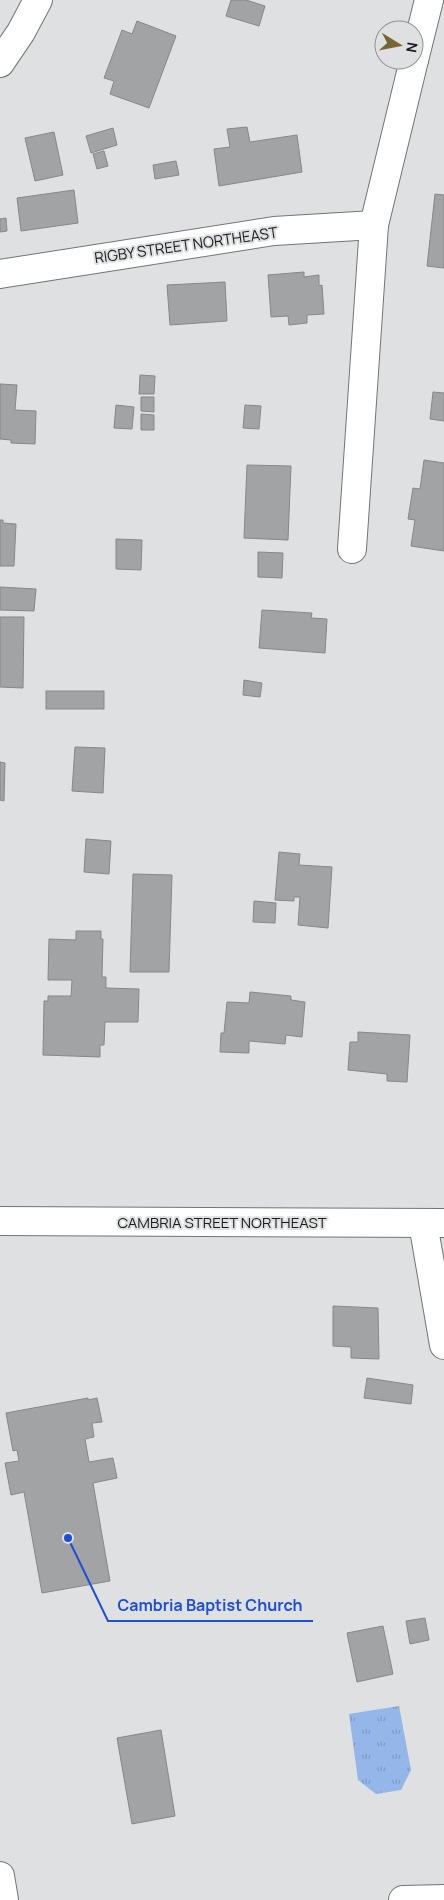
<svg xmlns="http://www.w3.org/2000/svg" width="444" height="1900" font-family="Manrope,sans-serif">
  <defs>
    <pattern id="park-tufts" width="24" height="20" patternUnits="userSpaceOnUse" patternTransform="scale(1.25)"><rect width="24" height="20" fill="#94b6e9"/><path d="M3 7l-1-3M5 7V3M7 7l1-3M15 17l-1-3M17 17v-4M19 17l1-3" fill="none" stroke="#7f9cc7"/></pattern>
  </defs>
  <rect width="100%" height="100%" fill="#dee0e2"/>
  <path fill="url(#park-tufts)" d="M 399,1706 L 411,1770 L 401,1790 L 376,1794 L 358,1780 L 349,1714 Z"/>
  <g fill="#a2a3a5" stroke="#858789">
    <path d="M 231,0 L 246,0 L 265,6 L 259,26 L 226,16 Z"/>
    <path d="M 137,21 L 176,36 L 149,108 L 110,94 L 114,81 L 104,78 L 122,30 L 132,34 Z"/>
    <path d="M 247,127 L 250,142 L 297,135 L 302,172 L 219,186 L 214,149 L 230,147 L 227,129 Z"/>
    <path d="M 113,128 L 117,145 L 91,153 L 86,136 Z"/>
    <path d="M 54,132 L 63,175 L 35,181 L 25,138 Z"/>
    <path d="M 104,151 L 108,166 L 97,169 L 93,154 Z"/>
    <path d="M 176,161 L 179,175 L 155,179 L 153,165 Z"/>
    <path d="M 74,190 L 78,223 L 21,231 L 17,198 Z"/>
    <path d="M 435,194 L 444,195 L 444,268 L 427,266 Z"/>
    <path d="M 6,218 L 7,231 L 0,232 L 0,219 Z"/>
    <path d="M 304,272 L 304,277 L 319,275 L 319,286 L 322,285 L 324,314 L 307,315 L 307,323 L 289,325 L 288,316 L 271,317 L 268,275 Z"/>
    <path d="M 225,282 L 227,321 L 170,325 L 167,285 Z"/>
    <path d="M 140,375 L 155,376 L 154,394 L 139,394 Z"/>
    <path d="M 0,384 L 17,385 L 15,410 L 36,411 L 35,444 L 11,443 L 11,440 L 0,439 Z"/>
    <path d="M 433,392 L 444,393 L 444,421 L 430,419 Z"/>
    <path d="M 141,397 L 154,397 L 154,412 L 141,411 Z"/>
    <path d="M 116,405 L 134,407 L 132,429 L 114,428 Z"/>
    <path d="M 245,405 L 261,406 L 259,429 L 243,428 Z"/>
    <path d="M 141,414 L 154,415 L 154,430 L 141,430 Z"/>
    <path d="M 424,460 L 444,463 L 444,551 L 411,546 L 415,520 L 408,519 L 413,488 L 420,489 Z"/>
    <path d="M 247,465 L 291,466 L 288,540 L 244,538 Z"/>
    <path d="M 0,520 L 3,520 L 3,523 L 16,524 L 14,566 L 0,566 Z"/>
    <path d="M 116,539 L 142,540 L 141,570 L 116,569 Z"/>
    <path d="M 258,552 L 283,553 L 282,578 L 258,577 Z"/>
    <path d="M 0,587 L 36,589 L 34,611 L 0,610 Z"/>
    <path d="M 262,610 L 312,613 L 311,618 L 327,619 L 325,653 L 259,648 Z"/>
    <path d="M 0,617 L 24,617 L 23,688 L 0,687 Z"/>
    <path d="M 244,680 L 262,683 L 260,697 L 243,695 Z"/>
    <rect x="46" y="691" width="58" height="18"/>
    <path d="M 75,747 L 105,748 L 103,793 L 72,791 Z"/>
    <path d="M 0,762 L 5,763 L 4,801 L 0,800 Z"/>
    <path d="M 86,839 L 111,841 L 109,874 L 84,872 Z"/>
    <path d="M 279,852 L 300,854 L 299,865 L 332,867 L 328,928 L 298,925 L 300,897 L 294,897 L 294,901 L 275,900 Z"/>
    <path d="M 133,874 L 172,875 L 169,972 L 130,972 Z"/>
    <path d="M 254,901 L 276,903 L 275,923 L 253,922 Z"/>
    <path d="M 76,931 L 101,931 L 101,939 L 103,939 L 102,977 L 106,977 L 106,988 L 139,989 L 138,1022 L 105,1022 L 104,1045 L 100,1045 L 100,1057 L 43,1055 L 44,1001 L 48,1001 L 48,996 L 71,996 L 72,980 L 48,980 L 49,939 L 76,940 Z"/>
    <path d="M 250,992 L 291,996 L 291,1000 L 305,1002 L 302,1037 L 286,1035 L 285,1044 L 249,1041 L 249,1053 L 220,1052 L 221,1033 L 224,1033 L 227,1002 L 249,1003 Z"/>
    <path d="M 358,1032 L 410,1035 L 407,1082 L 387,1081 L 387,1074 L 348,1070 L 350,1042 L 358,1042 Z"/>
    <path d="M 333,1306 L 378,1308 L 379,1359 L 351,1358 L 351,1347 L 333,1346 Z"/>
    <path d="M 367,1378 L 413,1385 L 411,1404 L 364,1398 Z"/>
    <path d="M 88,1398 L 88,1400 L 97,1398 L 102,1422 L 92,1423 L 94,1437 L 85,1439 L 89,1462 L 113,1458 L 117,1478 L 93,1483 L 110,1581 L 42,1593 L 24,1492 L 11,1495 L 5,1463 L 19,1461 L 17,1450 L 13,1451 L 6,1413 Z"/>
    <path d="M 425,1618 L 429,1640 L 410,1644 L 406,1621 Z"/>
    <path d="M 383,1626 L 393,1674 L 357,1682 L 347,1633 Z"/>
    <path d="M 161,1730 L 175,1816 L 132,1824 L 117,1738 Z"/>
  </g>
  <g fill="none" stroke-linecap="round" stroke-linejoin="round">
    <defs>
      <g id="minor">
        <path d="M 414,60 L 429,0"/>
        <path d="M 0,63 L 21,32 L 38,0"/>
        <path d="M 0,274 L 274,231 L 374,225"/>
        <path d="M 352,549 L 374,225 L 414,60"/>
        <path d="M 423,1223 L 444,1345"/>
        <path d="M 0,1876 L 4,1900"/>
        <path d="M 403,1900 L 444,1899"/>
      </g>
      <path id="major" d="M 0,1221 L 444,1223"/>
    </defs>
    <use href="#minor" stroke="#737476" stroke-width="30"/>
    <use href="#major" stroke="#737476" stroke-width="30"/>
    <use href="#minor" stroke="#fff" stroke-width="28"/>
    <use href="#major" stroke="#fff" stroke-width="28"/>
  </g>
  <g text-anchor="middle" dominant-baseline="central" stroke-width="4" stroke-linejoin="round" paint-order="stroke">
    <g font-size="15" fill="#1b1b1c" stroke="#dee0e2">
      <text transform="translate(186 245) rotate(-8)">RIGBY STREET NORTHEAST</text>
      <text x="222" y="1222">CAMBRIA STREET NORTHEAST</text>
    </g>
  </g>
  <path fill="none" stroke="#1d4ed8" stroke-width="2" d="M68 1538L108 1621H313"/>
  <circle fill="#1d4ed8" stroke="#dee0e2" stroke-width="2" cx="68" cy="1538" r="5"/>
  <g font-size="16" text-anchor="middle" font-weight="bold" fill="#1d4ed8" stroke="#dee0e2" stroke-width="4" stroke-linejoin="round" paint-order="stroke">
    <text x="210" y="1611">Cambria Baptist Church</text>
  </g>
  <g transform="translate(399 45) rotate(100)"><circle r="24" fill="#dee0e2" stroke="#909193"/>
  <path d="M0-4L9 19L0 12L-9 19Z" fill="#766634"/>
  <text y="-8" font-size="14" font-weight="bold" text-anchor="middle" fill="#1b1b1c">N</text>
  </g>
</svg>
